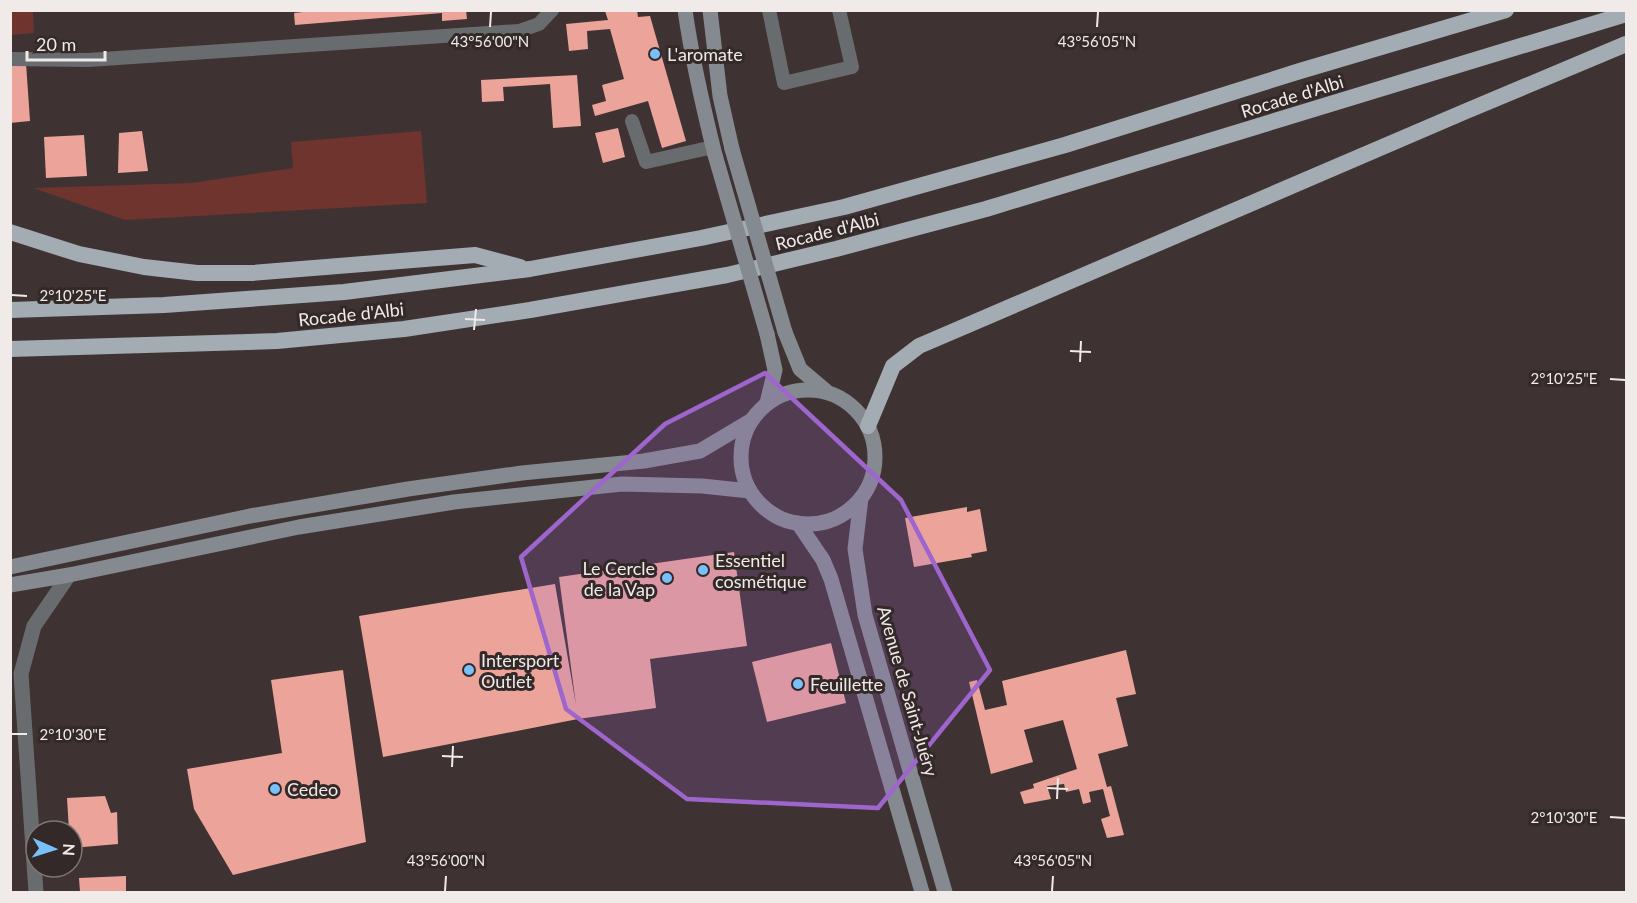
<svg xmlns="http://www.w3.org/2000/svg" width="1637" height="903" font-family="Lato,sans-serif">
  <rect width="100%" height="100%" fill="#3e3332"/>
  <g fill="#6f342d">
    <path d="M 11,10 L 33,11 L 34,33 L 11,35 Z"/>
    <path d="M 421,131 L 427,203 L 125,220 L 33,188 L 191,183 L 293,168 L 291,142 Z"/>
  </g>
  <g fill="#eca49a">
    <path d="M 320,10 L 466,10 L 467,19 L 442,21 L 442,13 L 295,25 L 294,13 Z"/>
    <path d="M 637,10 L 638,17 L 650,16 L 686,141 L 662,148 L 648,101 L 595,116 L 592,105 L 606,101 L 602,85 L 624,79 L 610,29 L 587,31 L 588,49 L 569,51 L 566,24 L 608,20 L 605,11 Z"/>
    <path d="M 26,63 L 30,121 L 10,123 L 10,64 Z"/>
    <path d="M 577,75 L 581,126 L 553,128 L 550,84 L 503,87 L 504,101 L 482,102 L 481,80 Z"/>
    <path d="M 618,128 L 625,157 L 603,163 L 595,133 Z"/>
    <path d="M 142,131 L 148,171 L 118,173 L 119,133 Z"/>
    <path d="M 84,135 L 87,176 L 46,178 L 44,137 Z"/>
    <path d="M 967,507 L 967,512 L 980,509 L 987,551 L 971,554 L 972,557 L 914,567 L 905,518 Z"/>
    <path d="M 734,552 L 747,646 L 650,659 L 656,708 L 578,719 L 383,757 L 359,616 L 555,584 L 576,705 L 559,577 Z"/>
    <path d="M 831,643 L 846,703 L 767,722 L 752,662 Z"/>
    <path d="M 1126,650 L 1136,694 L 1116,698 L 1128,746 L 1098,754 L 1107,787 L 1111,786 L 1124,835 L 1107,838 L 1101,819 L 1110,816 L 1103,789 L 1089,792 L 1091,802 L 1083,804 L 1079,789 L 1066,792 L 1064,784 L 1047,786 L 1051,799 L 1024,804 L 1020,792 L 1034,788 L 1033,784 L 1077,769 L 1063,720 L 1024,730 L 1033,762 L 991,774 L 969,682 L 977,680 L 985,710 L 1007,705 L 1002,681 Z"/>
    <path d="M 343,670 L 366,842 L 233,875 L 194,809 L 187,769 L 282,753 L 271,680 Z"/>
    <path d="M 105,796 L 111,813 L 117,812 L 118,844 L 72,848 L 72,831 L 69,831 L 67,798 Z"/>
    <path d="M 126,876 L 126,892 L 80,892 L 79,878 Z"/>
  </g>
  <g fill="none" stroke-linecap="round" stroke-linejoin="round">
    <g stroke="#696c6f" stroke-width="14">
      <path d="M 769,10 L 784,83 L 852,67 L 839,10"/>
      <path d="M 10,59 L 88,60 L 519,31 L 539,24 L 552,10"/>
      <path d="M 632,121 L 646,162 L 713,147"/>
    </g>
    <path stroke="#696c6f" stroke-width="15" d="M 36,892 L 21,674 L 34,626 L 69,575"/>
    <g stroke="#848a8f" stroke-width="15">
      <path d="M 685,10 C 692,60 703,107 715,155"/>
      <path d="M 710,10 L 720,96 L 732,149"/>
      <path d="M 785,332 L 800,369 L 826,391"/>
      <circle cx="808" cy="457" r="67"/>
      <path d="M 767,403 L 775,370 L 767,334"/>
      <path d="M 861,498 L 855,549 L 865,615 L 945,892"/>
      <path d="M 798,523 L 823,560 L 831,579 L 922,892"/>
      <path d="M 10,567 L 250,516 L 408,489 L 522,473 L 644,461 L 700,451 L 752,420"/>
      <path d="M 10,585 L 69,575 L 299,527 L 454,502 L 622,484 L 702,486 L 750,491"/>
    </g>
    <g stroke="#a3acb2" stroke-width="16">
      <path d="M 10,232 L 79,254 L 144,267 L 197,273 L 252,273 L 475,255 L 520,267"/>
      <path d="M 10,310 L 164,305 L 344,292 L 530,269 L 701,238 L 844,207 L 1065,145 L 1300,71 L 1506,10"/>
      <path d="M 10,349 L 277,341 L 404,329 L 530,310 L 727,275 L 836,249 L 986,209 L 1626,14"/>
      <path d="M 868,426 L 893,366 L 919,346 L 1464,112 L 1626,44"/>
    </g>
    <g stroke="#848a8f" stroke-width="15">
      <path d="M 732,149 L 785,332"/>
      <path d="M 715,155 L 767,334"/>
    </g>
  </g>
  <path fill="#9e65cc" fill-opacity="0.2" stroke="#9e65cc" stroke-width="4.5" stroke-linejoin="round" d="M 765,373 L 901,500 L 990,670 L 878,808 L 687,799 L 566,709 L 521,557 L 665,424 Z"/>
  <path fill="none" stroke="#f0eae9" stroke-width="2" d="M 490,27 L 491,12M 1097,27 L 1098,12M 12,295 L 27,296M 465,319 L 485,320M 474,330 L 476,309M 1070,351 L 1091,352M 1080,362 L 1081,341M 1610,379 L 1625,380M 12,734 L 27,734M 442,756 L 463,757M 452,767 L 453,746M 1047,788 L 1068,789M 1057,799 L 1058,778M 1610,817 L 1625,818M 445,891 L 446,876M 1052,891 L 1053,876"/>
  <g fill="#79bff8" stroke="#332928" stroke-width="2">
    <circle cx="655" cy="54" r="6"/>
    <circle cx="703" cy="570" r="6"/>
    <circle cx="667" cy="578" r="6"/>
    <circle cx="469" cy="670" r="6"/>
    <circle cx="798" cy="684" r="6"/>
    <circle cx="275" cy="789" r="6"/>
  </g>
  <g text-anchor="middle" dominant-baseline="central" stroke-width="6" stroke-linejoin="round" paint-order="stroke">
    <g font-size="18" fill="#f0eae9" stroke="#332928" text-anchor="start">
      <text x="667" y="54">L'aromate</text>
      <text x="715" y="560">Essentiel<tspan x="715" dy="21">cosmétique</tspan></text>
      <text x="655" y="568" text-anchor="end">Le Cercle<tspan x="655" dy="21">de la Vap</tspan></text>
      <text x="481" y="660">Intersport<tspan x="481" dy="21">Outlet</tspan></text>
      <text x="810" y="684">Feuillette</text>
      <text x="287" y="789">Cedeo</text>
    </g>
    <g font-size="18" fill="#f0eae9" stroke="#332928">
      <text transform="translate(1292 96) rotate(-17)">Rocade d'Albi</text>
      <text transform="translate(827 231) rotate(-14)">Rocade d'Albi</text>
      <text transform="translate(351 314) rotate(-6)">Rocade d'Albi</text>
      <text transform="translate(908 691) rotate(74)">Avenue de Saint-Juéry</text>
    </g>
  </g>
  <g font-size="15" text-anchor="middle" fill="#f0eae9" stroke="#332928" stroke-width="6" stroke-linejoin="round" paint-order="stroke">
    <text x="490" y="47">43°56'00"N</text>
    <text x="1097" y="47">43°56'05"N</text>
    <text x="73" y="301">2°10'25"E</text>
    <text x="1564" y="384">2°10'25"E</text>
    <text x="73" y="740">2°10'30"E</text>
    <text x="1564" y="823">2°10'30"E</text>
    <text x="446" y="866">43°56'00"N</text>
    <text x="1053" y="866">43°56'05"N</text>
  </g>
  <rect width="1637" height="903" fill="none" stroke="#f0eae9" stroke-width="24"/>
  <g transform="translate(54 849) rotate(93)"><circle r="28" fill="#332928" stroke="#7f7675" stroke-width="1.5"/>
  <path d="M0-4.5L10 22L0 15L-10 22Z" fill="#79bff8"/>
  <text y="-9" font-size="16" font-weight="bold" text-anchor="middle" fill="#f0eae9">N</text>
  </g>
  <path d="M27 51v9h78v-9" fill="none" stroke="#f0eae9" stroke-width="3"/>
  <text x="36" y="51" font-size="18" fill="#f0eae9" stroke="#332928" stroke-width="4.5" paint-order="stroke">20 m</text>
</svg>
